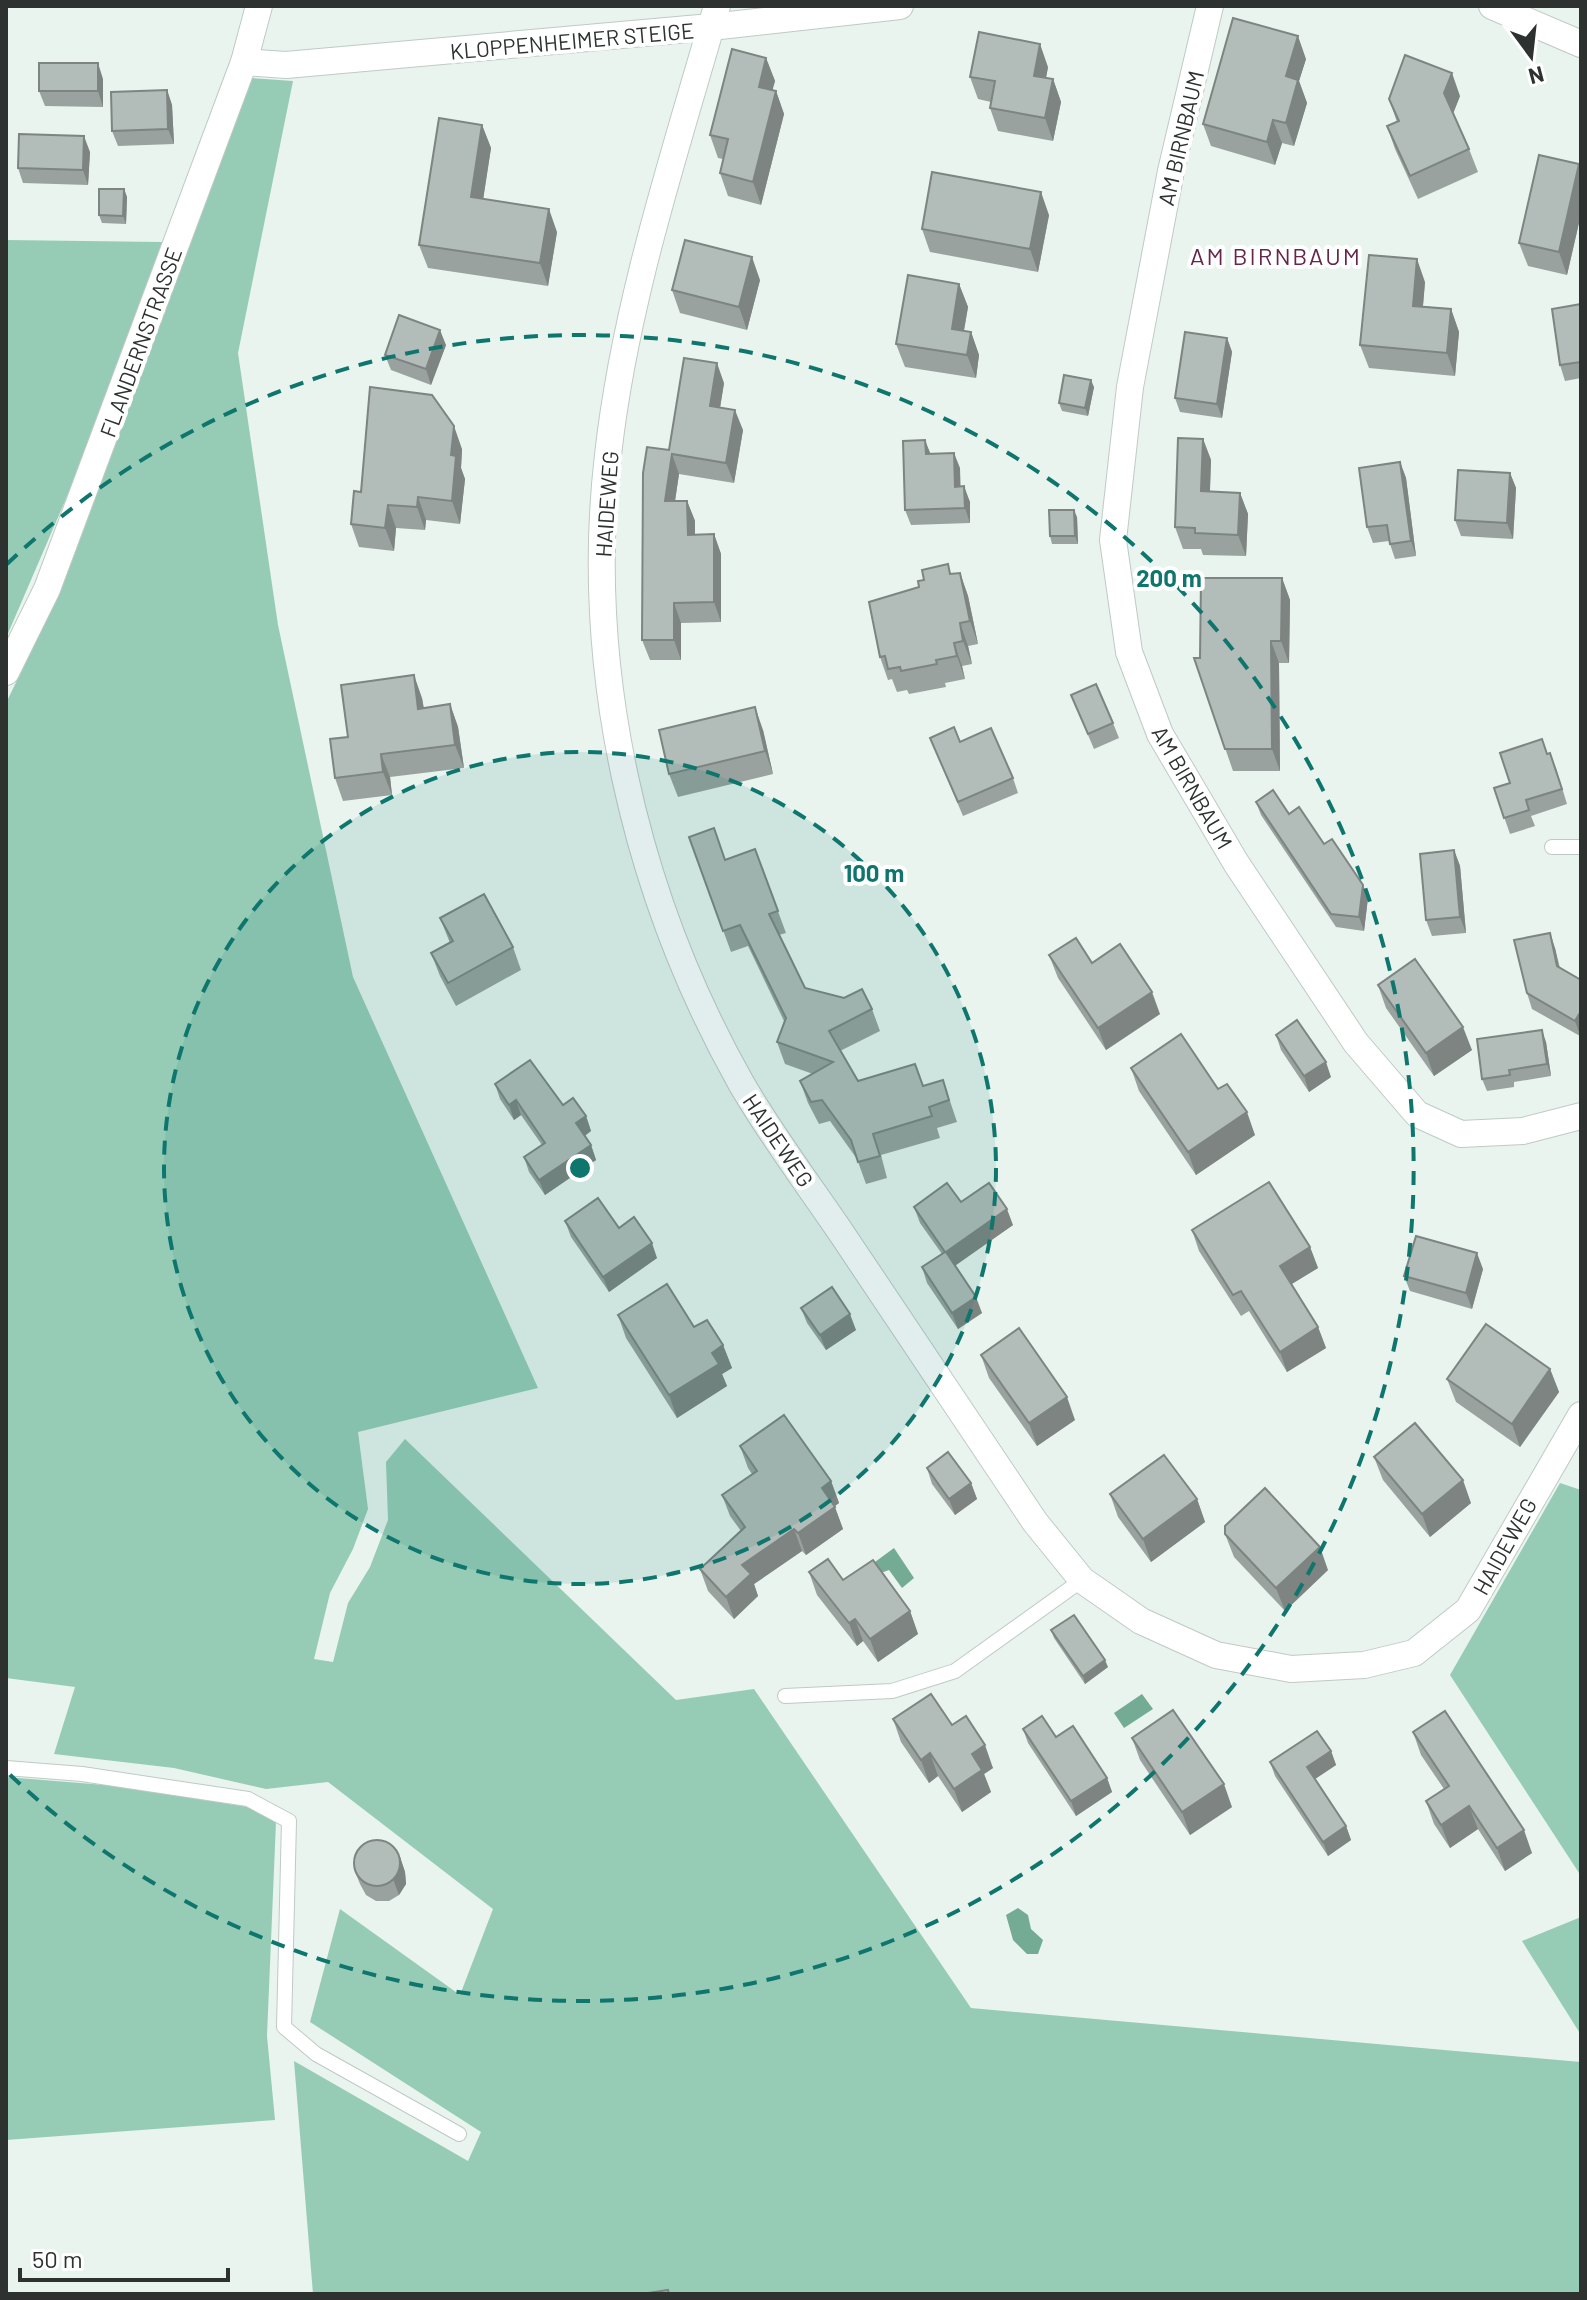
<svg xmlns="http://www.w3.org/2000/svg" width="1587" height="2300" font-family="Barlow,sans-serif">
  <rect width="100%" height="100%" fill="#e9f4ef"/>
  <g fill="#96ccb5">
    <path d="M 252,78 L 293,81 L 238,353 L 278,625 L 353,977 L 538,1388 L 358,1432 L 368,1509 L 353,1549 L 330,1593 L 314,1659 L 333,1662 L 348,1603 L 370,1567 L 388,1520 L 386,1462 L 405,1439 L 676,1700 L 754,1689 L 971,2008 L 1581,2062 L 1581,2294 L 313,2294 L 294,2061 L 468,2161 L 481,2132 L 310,2022 L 340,1909 L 460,1995 L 493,1909 L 328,1782 L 266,1789 L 174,1768 L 54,1754 L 75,1687 L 6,1678 L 6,703 L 60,592 Z"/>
    <path d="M 6,240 L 162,242 L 90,443 L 6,638 Z"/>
    <path d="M 1560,1483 L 1581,1490 L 1581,1876 L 1450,1675 Z"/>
    <path d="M 6,1777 L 117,1786 L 249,1807 L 276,1822 L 267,2036 L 275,2120 L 6,2140 Z"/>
    <path d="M 1581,1917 L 1581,2035 L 1522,1941 Z"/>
  </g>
  <g fill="#74ab94">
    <path d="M 894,1548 L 914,1578 L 902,1588 L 889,1570 L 878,1574 L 874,1568 L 875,1562 Z"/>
    <path d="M 1142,1694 L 1153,1709 L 1124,1728 L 1114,1713 Z"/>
    <path d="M 1018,1908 L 1028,1915 L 1031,1929 L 1043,1940 L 1038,1954 L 1027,1954 L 1013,1940 L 1006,1915 Z"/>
  </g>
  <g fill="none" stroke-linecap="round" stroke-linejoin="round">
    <defs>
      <g id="service">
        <path d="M 1552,847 L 1581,847"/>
        <path d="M 785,1696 L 892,1691 L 955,1671 L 1082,1580"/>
        <path d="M 6,1768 L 82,1774 L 248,1799 L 289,1821 L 284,2027 L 316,2054 L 459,2134"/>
      </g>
      <g id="minor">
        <path d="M 717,6 C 675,153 625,302 608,455 C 583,669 635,895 741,1083 C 771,1135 808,1184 842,1234 C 906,1330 971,1426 1035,1522 L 1082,1580 L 1141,1621 L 1216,1655 L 1291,1669 L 1364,1665 L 1414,1653 L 1468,1610 L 1581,1415"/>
        <path d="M 1210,6 L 1171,171 L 1130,387 L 1113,540 L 1129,652 L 1160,734 L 1236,863 L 1356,1043 L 1417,1114 L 1461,1134 L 1523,1131 L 1581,1116"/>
        <path d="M 1492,6 L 1581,44"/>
        <path d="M 244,62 L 286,65 L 711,27 L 900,6"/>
        <path d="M 6,672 L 47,589 L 244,62 L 259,6"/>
      </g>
    </defs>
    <use href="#service" stroke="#bfcac5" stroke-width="16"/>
    <use href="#minor" stroke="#bfcac5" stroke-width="28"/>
    <use href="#service" stroke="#fff" stroke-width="14"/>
    <use href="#minor" stroke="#fff" stroke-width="26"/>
  </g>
  <g fill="#99a29e">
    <path d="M 766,58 L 775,81 L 772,90 L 776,91 L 784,114 L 761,205 L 728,196 L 720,173 L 723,159 L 718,158 L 710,135 Z"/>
    <path d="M 1306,59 L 1299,81 L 1307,103 L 1294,146 L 1282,143 L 1275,165 L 1211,146 L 1203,124 Z"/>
    <path d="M 1048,67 L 1046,78 L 1053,79 L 1061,102 L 1053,141 L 998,131 L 990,108 L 991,102 L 978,99 L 970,77 Z"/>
    <path d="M 103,79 L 103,107 L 45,106 L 39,91 Z"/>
    <path d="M 167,90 L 172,105 L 174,144 L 118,146 L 112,131 Z"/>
    <path d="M 1460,96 L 1453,114 L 1469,149 L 1478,172 L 1418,199 L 1395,149 L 1387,126 L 1397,122 L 1389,99 Z"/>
    <path d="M 482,125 L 491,148 L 483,199 L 557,232 L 548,286 L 428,268 L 419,245 Z"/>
    <path d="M 90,152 L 88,185 L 23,183 L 18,168 Z"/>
    <path d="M 1579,164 L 1581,170 L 1581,214 L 1567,275 L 1528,266 L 1519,243 Z"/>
    <path d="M 124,189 L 127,197 L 126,224 L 102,223 L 99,215 Z"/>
    <path d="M 1049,215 L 1038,272 L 930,252 L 922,229 Z"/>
    <path d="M 760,280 L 747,330 L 680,313 L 672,290 Z"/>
    <path d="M 1425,282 L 1423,306 L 1451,309 L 1459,332 L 1455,376 L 1369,368 L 1360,345 Z"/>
    <path d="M 959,284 L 968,307 L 964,331 L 971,332 L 979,355 L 976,378 L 905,367 L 896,344 Z"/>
    <path d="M 1581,304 L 1581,378 L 1565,381 L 1560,365 Z"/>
    <path d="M 1227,338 L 1232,352 L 1222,418 L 1180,412 L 1175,398 Z"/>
    <path d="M 446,345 L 431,385 L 391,370 L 385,355 Z"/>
    <path d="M 724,383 L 720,408 L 743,430 L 734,483 L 679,474 L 675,501 L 687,501 L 695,521 L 695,534 L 714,534 L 721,554 L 721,622 L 681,623 L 681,660 L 650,660 L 642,640 L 669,450 Z"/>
    <path d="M 1094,387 L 1088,416 L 1062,411 L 1059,403 Z"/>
    <path d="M 1203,439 L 1211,460 L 1210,492 L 1240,493 L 1248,514 L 1246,556 L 1203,555 L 1201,549 L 1183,549 L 1175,527 Z"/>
    <path d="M 462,449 L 461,468 L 465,479 L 460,524 L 426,520 L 425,530 L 396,528 L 394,551 L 359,547 L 351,524 L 361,492 Z"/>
    <path d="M 1400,462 L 1406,478 L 1416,556 L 1395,559 L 1389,541 L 1373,543 L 1367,527 Z"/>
    <path d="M 960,468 L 960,486 L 970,502 L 970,523 L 911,525 L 905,510 Z"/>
    <path d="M 1510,473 L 1516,488 L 1513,539 L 1461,536 L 1455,520 Z"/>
    <path d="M 1077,517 L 1078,544 L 1052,544 L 1050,536 Z"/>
    <path d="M 948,564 L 951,574 L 960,573 L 968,596 L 978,644 L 968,646 L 972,664 L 962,666 L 965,679 L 945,683 L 946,687 L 909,694 L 907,690 L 897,692 L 892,679 L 888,680 L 880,657 L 924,580 Z"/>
    <path d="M 1282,578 L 1290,600 L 1289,663 L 1279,663 L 1280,771 L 1233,771 L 1194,658 L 1200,658 Z"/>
    <path d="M 1071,695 L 1113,723 L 1119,738 L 1094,749 Z"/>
    <path d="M 422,698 L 424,708 L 450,704 L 458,727 L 464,768 L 390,777 L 392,795 L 343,801 L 335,778 L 348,737 Z"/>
    <path d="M 763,730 L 773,774 L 678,797 L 669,774 Z"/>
    <path d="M 930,738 L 960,742 L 1013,778 L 1018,793 L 963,816 Z"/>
    <path d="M 1547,754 L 1556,768 L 1567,804 L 1531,816 L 1535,826 L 1510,834 L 1494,788 L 1510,783 Z"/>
    <path d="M 1256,802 L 1289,814 L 1324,844 L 1363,885 L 1368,898 L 1364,931 L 1336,927 L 1261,815 Z"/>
    <path d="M 689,837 L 725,860 L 755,849 L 786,933 L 779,935 L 805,988 L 872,1009 L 880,1031 L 840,1051 L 858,1081 L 923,1086 L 943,1080 L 957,1122 L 937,1128 L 940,1138 L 881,1155 L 887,1178 L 866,1184 L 857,1159 L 830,1121 L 819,1124 L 808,1103 L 800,1081 L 813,1074 L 785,1064 L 777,1042 L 784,1021 L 748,946 L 731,952 Z"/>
    <path d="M 1454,850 L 1460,866 L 1466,933 L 1432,936 L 1426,920 Z"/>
    <path d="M 440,918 L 513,947 L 521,970 L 456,1006 L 440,976 L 431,953 L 450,943 Z"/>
    <path d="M 1555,948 L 1560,968 L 1580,1036 L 1532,1009 L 1527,993 Z"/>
    <path d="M 1049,955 L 1092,963 L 1160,1014 L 1106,1050 L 1058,978 Z"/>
    <path d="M 1378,985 L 1472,1050 L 1434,1076 L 1386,1008 Z"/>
    <path d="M 1276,1035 L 1331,1077 L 1309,1092 L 1281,1050 Z"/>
    <path d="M 1546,1042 L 1551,1076 L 1514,1082 L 1514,1087 L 1487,1091 L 1482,1079 Z"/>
    <path d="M 1131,1068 L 1218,1089 L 1255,1135 L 1196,1175 L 1139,1091 Z"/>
    <path d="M 495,1084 L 563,1105 L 586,1116 L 591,1131 L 585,1136 L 591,1145 L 596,1160 L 545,1195 L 529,1172 L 524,1157 L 542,1145 L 521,1115 L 514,1120 L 500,1099 Z"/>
    <path d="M 961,1202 L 1013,1225 L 955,1265 L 982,1313 L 958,1329 L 927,1283 L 922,1267 L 942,1254 L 920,1223 L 914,1207 Z"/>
    <path d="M 565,1221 L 657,1258 L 609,1292 L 571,1237 Z"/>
    <path d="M 1192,1230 L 1310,1247 L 1318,1268 L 1291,1284 L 1318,1327 L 1326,1348 L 1287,1372 L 1249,1311 L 1241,1316 L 1199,1251 Z"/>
    <path d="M 1483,1269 L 1472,1309 L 1410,1291 L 1404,1276 Z"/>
    <path d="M 801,1308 L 856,1330 L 826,1350 L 807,1323 Z"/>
    <path d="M 618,1315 L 694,1327 L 723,1345 L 732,1368 L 722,1374 L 727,1386 L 677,1418 L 626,1338 Z"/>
    <path d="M 981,1355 L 1075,1420 L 1037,1446 L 989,1378 Z"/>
    <path d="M 1550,1369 L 1559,1392 L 1520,1447 L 1456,1402 L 1447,1379 Z"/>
    <path d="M 740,1446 L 831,1481 L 839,1503 L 834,1506 L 843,1529 L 806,1555 L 802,1551 L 754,1584 L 758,1596 L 734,1619 L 708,1591 L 700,1569 L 741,1531 L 730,1516 L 722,1495 L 752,1474 L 748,1468 Z"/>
    <path d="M 1374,1457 L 1471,1503 L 1430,1537 L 1383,1480 Z"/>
    <path d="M 927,1468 L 971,1483 L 977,1499 L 955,1515 L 932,1484 Z"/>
    <path d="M 1110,1494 L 1197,1499 L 1205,1522 L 1151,1562 L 1118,1517 Z"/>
    <path d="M 1225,1534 L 1328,1570 L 1285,1611 L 1234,1557 Z"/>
    <path d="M 809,1572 L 843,1580 L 910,1611 L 918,1634 L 878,1662 L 863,1641 L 857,1646 L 817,1595 Z"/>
    <path d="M 1051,1630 L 1108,1667 L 1085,1684 L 1054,1638 Z"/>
    <path d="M 893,1719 L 952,1725 L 993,1768 L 984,1774 L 991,1792 L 962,1812 L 938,1776 L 929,1783 L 901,1742 Z"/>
    <path d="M 1023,1729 L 1056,1737 L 1107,1778 L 1112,1792 L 1076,1816 L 1028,1743 Z"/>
    <path d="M 1413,1732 L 1532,1853 L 1505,1871 L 1478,1829 L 1450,1848 L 1434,1824 L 1426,1801 L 1444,1789 L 1421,1755 Z"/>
    <path d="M 1132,1738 L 1232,1807 L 1190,1835 L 1140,1760 Z"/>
    <path d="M 1331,1751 L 1336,1765 L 1315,1779 L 1346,1826 L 1351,1840 L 1328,1856 L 1275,1776 L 1270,1762 Z"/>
    <path d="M 400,1857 L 405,1872 L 406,1884 L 399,1895 L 389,1901 L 376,1901 L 366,1895 L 360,1884 L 354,1869 Z"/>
  </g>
  <g fill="#7d8481">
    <path d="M 1298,36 L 1306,59 L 1299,81 L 1307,103 L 1294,146 L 1286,123 L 1286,76 Z"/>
    <path d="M 1040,44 L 1048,67 L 1042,99 L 1034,76 Z"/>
    <path d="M 766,58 L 775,81 L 767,110 L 759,87 Z"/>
    <path d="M 98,63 L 103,79 L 103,107 L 98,91 Z"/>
    <path d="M 1452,73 L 1460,96 L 1452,116 L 1444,93 Z"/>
    <path d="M 1053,79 L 1061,102 L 1053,141 L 1045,118 Z"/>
    <path d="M 167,90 L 172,105 L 174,144 L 168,129 Z"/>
    <path d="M 776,91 L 784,114 L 761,205 L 753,182 Z"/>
    <path d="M 1273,120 L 1282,143 L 1275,165 L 1267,142 Z"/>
    <path d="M 482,125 L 491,148 L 480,220 L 471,197 Z"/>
    <path d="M 84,136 L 90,152 L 88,185 L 83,170 Z"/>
    <path d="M 1579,164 L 1581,170 L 1581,214 L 1567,275 L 1559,252 Z"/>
    <path d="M 124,189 L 127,197 L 126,224 L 123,216 Z"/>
    <path d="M 1041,192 L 1049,215 L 1038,272 L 1030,249 Z"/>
    <path d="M 549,209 L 557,232 L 548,286 L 540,263 Z"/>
    <path d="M 752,257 L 760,280 L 747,330 L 739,307 Z"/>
    <path d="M 1417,259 L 1425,282 L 1421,328 L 1413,306 Z"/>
    <path d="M 959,284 L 968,307 L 960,352 L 952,329 Z"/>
    <path d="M 1451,309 L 1459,332 L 1455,376 L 1447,353 Z"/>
    <path d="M 440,330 L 446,345 L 431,385 L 426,369 Z"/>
    <path d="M 971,332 L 979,355 L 976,378 L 967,355 Z"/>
    <path d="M 1227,338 L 1232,352 L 1222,418 L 1217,404 Z"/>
    <path d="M 717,363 L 724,383 L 717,426 L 710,406 Z"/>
    <path d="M 1091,380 L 1094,387 L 1088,416 L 1085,408 Z"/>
    <path d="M 735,410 L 743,430 L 734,483 L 726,463 Z"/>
    <path d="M 454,426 L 462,449 L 461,468 L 465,479 L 460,524 L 452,501 L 451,455 Z"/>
    <path d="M 1203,439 L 1211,460 L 1209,513 L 1201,491 Z"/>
    <path d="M 925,440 L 931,455 L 926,454 Z"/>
    <path d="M 954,453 L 960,468 L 961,502 L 955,487 Z"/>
    <path d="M 672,454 L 679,474 L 672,521 L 665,501 Z"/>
    <path d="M 1400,462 L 1406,478 L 1416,556 L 1411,541 Z"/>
    <path d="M 1510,473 L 1516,488 L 1513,539 L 1507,523 Z"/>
    <path d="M 964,486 L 970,502 L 970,523 L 965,508 Z"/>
    <path d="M 1240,493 L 1248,514 L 1246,556 L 1238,535 Z"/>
    <path d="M 418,497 L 426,520 L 425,530 L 417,507 Z"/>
    <path d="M 687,501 L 695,521 L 695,555 L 688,535 Z"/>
    <path d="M 388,505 L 396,528 L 394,551 L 385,528 Z"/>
    <path d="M 1074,510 L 1077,517 L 1078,544 L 1075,536 Z"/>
    <path d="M 714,534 L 721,554 L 721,622 L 714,602 Z"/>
    <path d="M 960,573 L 968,596 L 978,644 L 970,621 Z"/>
    <path d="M 1282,578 L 1290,600 L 1289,663 L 1281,641 Z"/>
    <path d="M 674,603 L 681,623 L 681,660 L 674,640 Z"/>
    <path d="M 960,623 L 968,646 L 972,664 L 963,641 Z"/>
    <path d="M 1271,641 L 1279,663 L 1280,771 L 1272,749 Z"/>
    <path d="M 954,643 L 962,666 L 965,679 L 957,656 Z"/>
    <path d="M 414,675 L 422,698 L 427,732 L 418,709 Z"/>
    <path d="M 450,704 L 458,727 L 464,768 L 455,745 Z"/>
    <path d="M 755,707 L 763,730 L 773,774 L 765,751 Z"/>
    <path d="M 381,754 L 390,777 L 392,795 L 383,772 Z"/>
    <path d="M 1454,850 L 1460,866 L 1466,933 L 1460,917 Z"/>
    <path d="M 1363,885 L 1368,898 L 1364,931 L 1359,917 Z"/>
    <path d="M 1550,933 L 1555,948 L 1562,982 L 1557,966 Z"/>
    <path d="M 1152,992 L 1160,1014 L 1106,1050 L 1098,1028 Z"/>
    <path d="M 1581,1011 L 1581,1036 L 1580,1036 L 1575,1021 Z"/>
    <path d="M 1463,1027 L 1472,1050 L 1434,1076 L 1426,1053 Z"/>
    <path d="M 1542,1030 L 1546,1042 L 1551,1076 L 1547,1064 Z"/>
    <path d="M 1326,1062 L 1331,1077 L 1309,1092 L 1304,1076 Z"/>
    <path d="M 516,1100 L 521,1115 L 514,1120 L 509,1105 Z"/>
    <path d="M 1247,1112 L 1255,1135 L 1196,1175 L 1188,1152 Z"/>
    <path d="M 586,1116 L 591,1131 L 581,1138 L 576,1123 Z"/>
    <path d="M 591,1145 L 596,1160 L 545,1195 L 539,1180 Z"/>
    <path d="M 1007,1209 L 1013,1225 L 952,1268 L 946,1252 Z"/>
    <path d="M 652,1243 L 657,1258 L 609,1292 L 603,1277 Z"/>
    <path d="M 1310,1247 L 1318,1268 L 1287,1287 L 1280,1266 Z"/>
    <path d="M 1477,1253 L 1483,1269 L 1472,1309 L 1466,1293 Z"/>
    <path d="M 976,1297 L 982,1313 L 958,1329 L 952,1313 Z"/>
    <path d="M 850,1314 L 856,1330 L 826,1350 L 820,1335 Z"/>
    <path d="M 1318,1327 L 1326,1348 L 1287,1372 L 1280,1352 Z"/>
    <path d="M 723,1345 L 732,1368 L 722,1374 L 727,1386 L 677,1418 L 669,1395 L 712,1353 Z"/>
    <path d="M 1550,1369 L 1559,1392 L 1520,1447 L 1512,1424 Z"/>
    <path d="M 1067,1397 L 1075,1420 L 1037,1446 L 1029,1423 Z"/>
    <path d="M 1463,1480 L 1471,1503 L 1430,1537 L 1422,1514 Z"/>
    <path d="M 831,1481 L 839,1503 L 830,1510 L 822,1488 Z"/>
    <path d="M 971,1483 L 977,1499 L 955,1515 L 949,1499 Z"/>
    <path d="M 1197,1499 L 1205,1522 L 1151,1562 L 1143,1539 Z"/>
    <path d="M 835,1507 L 843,1529 L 806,1555 L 798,1533 Z"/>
    <path d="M 794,1529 L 802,1551 L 754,1584 L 758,1596 L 734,1619 L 726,1597 L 742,1565 Z"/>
    <path d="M 1320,1547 L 1328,1570 L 1285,1611 L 1276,1588 Z"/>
    <path d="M 910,1611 L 918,1634 L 878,1662 L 870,1639 Z"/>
    <path d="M 855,1619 L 863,1641 L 857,1646 L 849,1623 Z"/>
    <path d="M 1105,1660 L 1108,1667 L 1085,1684 L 1083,1676 Z"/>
    <path d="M 985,1745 L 993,1768 L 984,1774 L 991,1792 L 962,1812 L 954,1789 L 972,1754 Z"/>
    <path d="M 1331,1751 L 1336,1765 L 1312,1781 L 1307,1767 Z"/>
    <path d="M 930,1753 L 938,1776 L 929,1783 L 921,1760 Z"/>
    <path d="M 1107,1778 L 1112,1792 L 1076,1816 L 1071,1801 Z"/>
    <path d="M 1224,1784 L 1232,1807 L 1190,1835 L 1182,1812 Z"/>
    <path d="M 1469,1806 L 1478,1829 L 1450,1848 L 1441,1825 Z"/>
    <path d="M 1346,1826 L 1351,1840 L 1328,1856 L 1323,1842 Z"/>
    <path d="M 1524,1830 L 1532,1853 L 1505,1871 L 1497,1848 Z"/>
    <path d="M 400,1857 L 405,1872 L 406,1884 L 399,1895 L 393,1879 Z"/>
  </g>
  <g fill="#b2bcb8" stroke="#7d8481" stroke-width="2">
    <path d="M 1233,18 L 1298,36 L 1286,76 L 1298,80 L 1286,123 L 1273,120 L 1267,142 L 1203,124 Z"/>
    <path d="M 979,32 L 1040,44 L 1034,76 L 1053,79 L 1045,118 L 990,108 L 995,81 L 970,77 Z"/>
    <path d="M 732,49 L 766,58 L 759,87 L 776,91 L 753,182 L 720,173 L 728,139 L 710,135 Z"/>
    <path d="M 1405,55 L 1452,73 L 1444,93 L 1469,149 L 1410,176 L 1387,126 L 1399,121 L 1389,99 Z"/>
    <rect x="39" y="63" width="59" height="28"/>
    <path d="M 167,90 L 168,129 L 112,131 L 111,92 Z"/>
    <path d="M 439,118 L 482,125 L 471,197 L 549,209 L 540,263 L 419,245 Z"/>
    <path d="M 19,134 L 84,136 L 83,170 L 18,168 Z"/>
    <path d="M 1539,155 L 1579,164 L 1559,252 L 1519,243 Z"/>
    <path d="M 932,172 L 1041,192 L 1030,249 L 922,229 Z"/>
    <path d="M 99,189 L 124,189 L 123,216 L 99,215 Z"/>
    <path d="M 685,240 L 752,257 L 739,307 L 672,290 Z"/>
    <path d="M 1369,255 L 1417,259 L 1413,306 L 1451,309 L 1447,353 L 1360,345 Z"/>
    <path d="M 908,275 L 959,284 L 952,329 L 971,332 L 967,355 L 896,344 Z"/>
    <path d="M 1581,304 L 1581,362 L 1560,365 L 1552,309 Z"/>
    <path d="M 399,315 L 440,330 L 426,369 L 385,355 Z"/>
    <path d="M 1185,332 L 1227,338 L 1217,404 L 1175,398 Z"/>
    <path d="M 684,358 L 717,363 L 710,406 L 735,410 L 726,463 L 672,454 L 665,501 L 687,501 L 688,535 L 714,534 L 714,602 L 674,603 L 674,640 L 642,640 L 643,473 L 647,447 L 669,450 Z"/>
    <path d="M 1064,375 L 1091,380 L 1085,408 L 1059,403 Z"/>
    <path d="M 370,387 L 432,395 L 454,426 L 451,455 L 456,456 L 452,501 L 418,497 L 417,507 L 388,505 L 385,528 L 351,524 L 354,491 L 361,492 Z"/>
    <path d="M 1178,438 L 1203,439 L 1201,491 L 1240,493 L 1238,535 L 1195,533 L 1195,528 L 1175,527 Z"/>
    <path d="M 925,440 L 926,454 L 954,453 L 955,487 L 964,486 L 965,508 L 905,510 L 903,441 Z"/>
    <path d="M 1400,462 L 1411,541 L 1390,544 L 1387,525 L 1367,527 L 1359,468 Z"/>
    <path d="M 1458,470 L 1510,473 L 1507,523 L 1455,520 Z"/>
    <path d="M 1049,510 L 1074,510 L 1075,536 L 1050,536 Z"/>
    <path d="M 948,564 L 950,574 L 960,573 L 970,621 L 960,623 L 963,641 L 954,643 L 957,656 L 936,660 L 937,664 L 901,671 L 900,667 L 888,669 L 885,656 L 880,657 L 869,602 L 919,587 L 918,581 L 924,580 L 922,570 Z"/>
    <path d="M 1201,578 L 1282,578 L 1281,641 L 1271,641 L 1272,749 L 1225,749 L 1194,658 L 1200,658 Z"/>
    <path d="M 414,675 L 418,709 L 450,704 L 455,745 L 381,754 L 383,772 L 335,778 L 330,739 L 348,737 L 341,685 Z"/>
    <path d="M 1096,684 L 1113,723 L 1088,734 L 1071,695 Z"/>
    <path d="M 755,707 L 765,751 L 669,774 L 659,730 Z"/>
    <path d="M 954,727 L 960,742 L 991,728 L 1013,778 L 958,802 L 930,738 Z"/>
    <path d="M 1542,739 L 1547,754 L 1550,753 L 1562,789 L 1526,800 L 1529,810 L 1504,818 L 1494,788 L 1510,783 L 1500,753 Z"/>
    <path d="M 1273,790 L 1289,814 L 1299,807 L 1324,844 L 1332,839 L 1363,885 L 1359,917 L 1331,914 L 1256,802 Z"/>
    <path d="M 714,828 L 725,860 L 755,849 L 778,911 L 769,914 L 805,988 L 844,998 L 862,989 L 872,1009 L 829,1031 L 858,1081 L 915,1064 L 923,1086 L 943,1080 L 949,1100 L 929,1107 L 932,1116 L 873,1134 L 880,1156 L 858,1162 L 851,1140 L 822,1100 L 811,1102 L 800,1081 L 833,1062 L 777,1042 L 786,1018 L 740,925 L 723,931 L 689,837 Z"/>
    <path d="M 1454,850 L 1460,917 L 1426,920 L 1420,854 Z"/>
    <path d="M 484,894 L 513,947 L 448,983 L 431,953 L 453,941 L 440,918 Z"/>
    <path d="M 1550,933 L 1557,966 L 1581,980 L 1581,1011 L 1575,1021 L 1527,993 L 1514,940 Z"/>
    <path d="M 1076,938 L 1092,963 L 1120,944 L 1152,992 L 1098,1028 L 1049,955 Z"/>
    <path d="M 1415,959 L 1463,1027 L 1426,1053 L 1378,985 Z"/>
    <path d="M 1297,1020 L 1326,1062 L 1304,1076 L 1276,1035 Z"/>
    <path d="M 1542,1030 L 1547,1064 L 1509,1070 L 1510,1075 L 1482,1079 L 1477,1039 Z"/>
    <path d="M 1181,1034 L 1218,1089 L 1227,1084 L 1247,1112 L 1188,1152 L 1131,1068 Z"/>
    <path d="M 530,1060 L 563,1105 L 573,1098 L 586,1116 L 576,1123 L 591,1145 L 539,1180 L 524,1157 L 545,1143 L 516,1100 L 509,1105 L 495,1084 Z"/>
    <path d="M 1269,1182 L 1310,1247 L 1280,1266 L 1318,1327 L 1280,1352 L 1241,1291 L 1233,1295 L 1192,1230 Z"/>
    <path d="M 947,1183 L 961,1202 L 989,1183 L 1007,1209 L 946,1252 L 976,1297 L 952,1313 L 922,1267 L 945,1252 L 914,1207 Z"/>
    <path d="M 598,1198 L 619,1228 L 634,1217 L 652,1243 L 603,1277 L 565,1221 Z"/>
    <path d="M 1416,1236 L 1477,1253 L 1466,1293 L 1404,1276 Z"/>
    <path d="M 667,1284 L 694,1327 L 707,1320 L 723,1345 L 712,1353 L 719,1364 L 669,1395 L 618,1315 Z"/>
    <path d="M 832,1287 L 850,1314 L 820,1335 L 801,1308 Z"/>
    <path d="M 1486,1324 L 1550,1369 L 1512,1424 L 1447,1379 Z"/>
    <path d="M 1019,1328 L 1067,1397 L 1029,1423 L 981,1355 Z"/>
    <path d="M 784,1415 L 831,1481 L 822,1488 L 835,1507 L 798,1533 L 794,1529 L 742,1565 L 751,1574 L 726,1597 L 700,1569 L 745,1527 L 722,1495 L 757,1471 L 740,1446 Z"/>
    <path d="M 1415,1423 L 1463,1480 L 1422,1514 L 1374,1457 Z"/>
    <path d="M 948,1452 L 971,1483 L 949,1499 L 927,1468 Z"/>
    <path d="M 1164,1455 L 1197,1499 L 1143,1539 L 1110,1494 Z"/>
    <path d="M 1265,1488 L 1320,1547 L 1276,1588 L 1225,1534 L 1225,1526 Z"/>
    <path d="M 828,1559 L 843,1580 L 873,1560 L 910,1611 L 870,1639 L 855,1619 L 849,1623 L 809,1572 Z"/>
    <path d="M 1074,1615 L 1105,1660 L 1083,1676 L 1051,1630 Z"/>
    <path d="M 931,1694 L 952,1725 L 966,1716 L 985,1745 L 972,1754 L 982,1770 L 954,1789 L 930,1753 L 921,1760 L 893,1719 Z"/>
    <path d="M 1173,1710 L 1224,1784 L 1182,1812 L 1132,1738 Z"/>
    <path d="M 1445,1711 L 1524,1830 L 1497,1848 L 1469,1806 L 1441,1825 L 1426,1801 L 1449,1786 L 1413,1732 Z"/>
    <path d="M 1042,1716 L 1056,1737 L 1073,1726 L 1107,1778 L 1071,1801 L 1023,1729 Z"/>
    <path d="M 1317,1731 L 1331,1751 L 1307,1767 L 1346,1826 L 1323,1842 L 1270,1762 Z"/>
    <circle cx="377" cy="1863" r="23"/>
    <path d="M 668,2290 L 669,2294 L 642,2294 Z"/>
  </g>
  <circle cx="580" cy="1168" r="416" fill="#0f766e" fill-opacity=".12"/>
  <g fill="none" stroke="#0f766e" stroke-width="4" stroke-dasharray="14 10">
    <circle cx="580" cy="1168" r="416"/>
    <path d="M7 564A833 833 0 1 1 7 1772"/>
  </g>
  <g text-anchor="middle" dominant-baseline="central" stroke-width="8" stroke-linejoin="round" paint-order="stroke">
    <g font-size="22" fill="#2d312f" stroke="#fff">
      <text transform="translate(572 40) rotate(-5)">KLOPPENHEIMER STEIGE</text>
      <text transform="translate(1180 138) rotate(-77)">AM BIRNBAUM</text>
      <text transform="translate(140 342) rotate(-70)">FLANDERNSTRASSE</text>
      <text transform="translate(606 504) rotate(-86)">HAIDEWEG</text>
      <text transform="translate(1193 787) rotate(60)">AM BIRNBAUM</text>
      <text transform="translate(779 1140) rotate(56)">HAIDEWEG</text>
      <text transform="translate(1504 1546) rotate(-61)">HAIDEWEG</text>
    </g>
    <g font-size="24" letter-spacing="2" fill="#64264a" stroke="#fff">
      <text x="1276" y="255">AM BIRNBAUM</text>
    </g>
  </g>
  <circle cx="580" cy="1168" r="12" fill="#0f766e" stroke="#fff" stroke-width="4"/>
  <g font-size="24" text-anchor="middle" font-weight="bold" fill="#0f766e" stroke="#fff" stroke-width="8" stroke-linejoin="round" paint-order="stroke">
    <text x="1169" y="587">200 m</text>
    <text x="874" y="882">100 m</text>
  </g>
  <rect width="1587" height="2300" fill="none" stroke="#2d312f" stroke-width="16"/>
  <g transform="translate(1531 56) rotate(165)" stroke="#ffffff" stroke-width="6" paint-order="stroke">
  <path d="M0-6L14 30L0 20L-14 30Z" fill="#2d312f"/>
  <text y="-12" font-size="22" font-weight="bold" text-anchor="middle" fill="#2d312f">N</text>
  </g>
  <path d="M20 2268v12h208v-12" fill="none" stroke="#2d312f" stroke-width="4"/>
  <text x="32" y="2268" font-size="24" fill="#2d312f" stroke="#ffffff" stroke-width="6" paint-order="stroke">50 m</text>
</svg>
